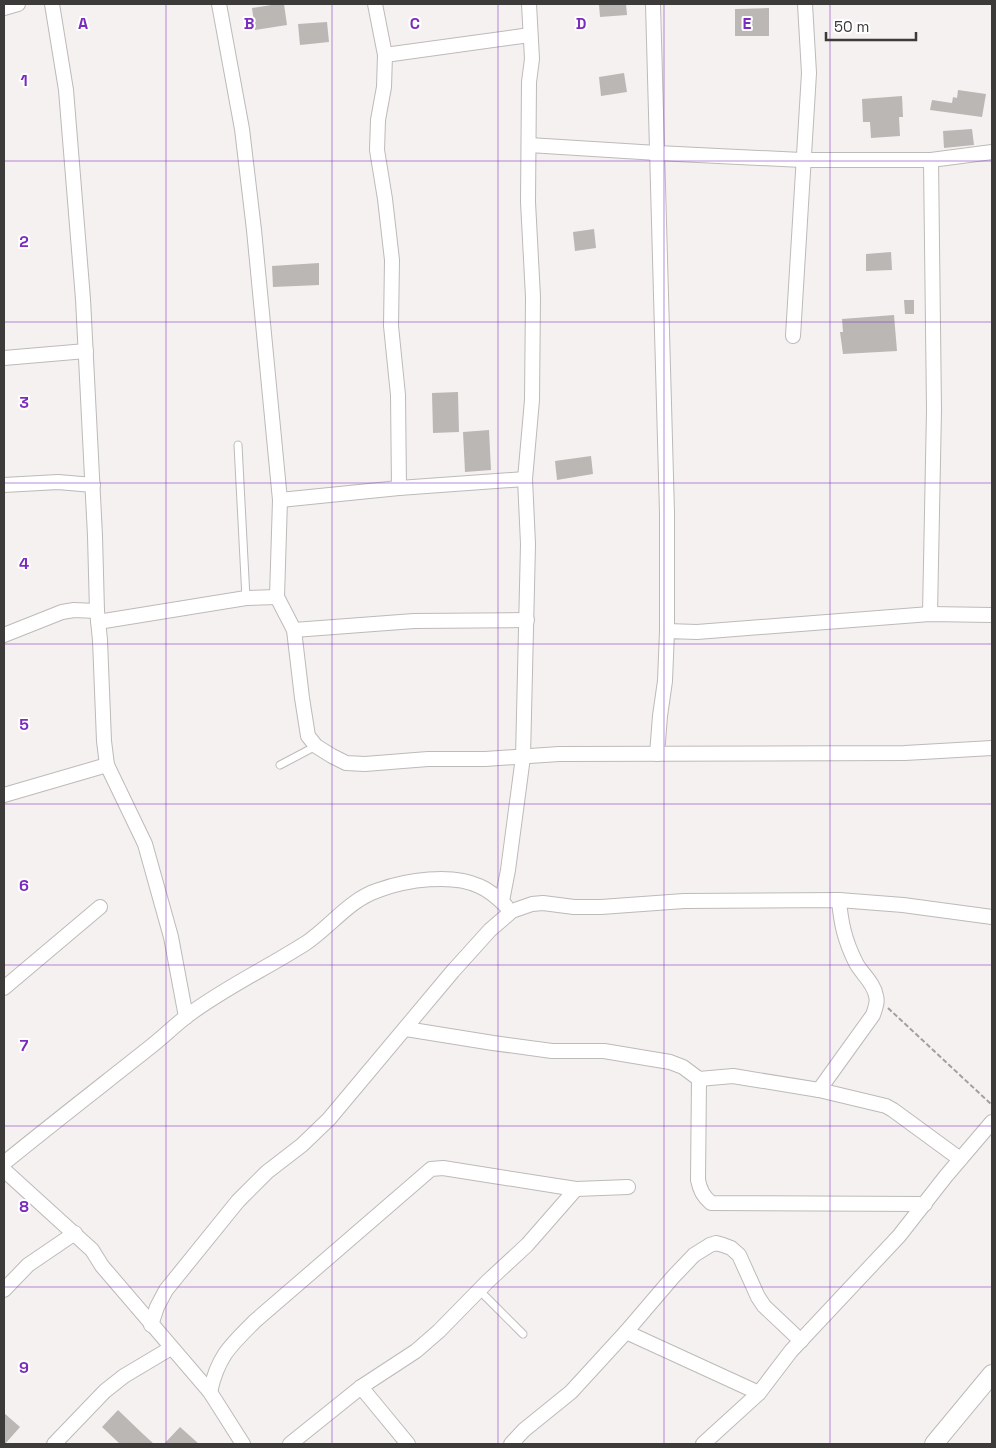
<svg xmlns="http://www.w3.org/2000/svg" width="996" height="1448" font-family="'Space Grotesk',sans-serif">
  <rect width="100%" height="100%" fill="#f5f1f0"/>
  <g fill="#bab7b5">
    <path d="M 278,4 L 284,4 L 287,25 L 255,30 L 252,8 Z"/>
    <path d="M 599,4 L 626,4 L 627,15 L 600,17 Z"/>
    <path d="M 769,8 L 769,36 L 735,36 L 735,9 Z"/>
    <path d="M 327,22 L 329,42 L 300,45 L 298,24 Z"/>
    <path d="M 624,73 L 627,92 L 601,96 L 599,77 Z"/>
    <path d="M 958,90 L 986,94 L 982,117 L 930,110 L 932,100 L 952,103 L 953,97 L 957,98 Z"/>
    <path d="M 902,96 L 903,117 L 899,117 L 900,136 L 871,138 L 870,122 L 863,122 L 862,99 Z"/>
    <path d="M 972,129 L 974,145 L 944,148 L 943,131 Z"/>
    <path d="M 594,229 L 596,248 L 575,251 L 573,232 Z"/>
    <path d="M 891,252 L 892,270 L 866,271 L 866,254 Z"/>
    <path d="M 319,263 L 319,285 L 273,287 L 272,266 Z"/>
    <path d="M 904,300 L 914,300 L 914,314 L 905,314 Z"/>
    <path d="M 894,315 L 897,351 L 843,354 L 840,332 L 843,332 L 842,319 Z"/>
    <path d="M 458,392 L 459,432 L 433,433 L 432,393 Z"/>
    <path d="M 489,430 L 491,470 L 465,472 L 463,432 Z"/>
    <path d="M 591,456 L 593,474 L 557,480 L 555,461 Z"/>
    <path d="M 118,1410 L 143,1434 L 154,1444 L 120,1444 L 102,1427 Z"/>
    <path d="M 4,1413 L 20,1427 L 5,1444 L 4,1444 Z"/>
    <path d="M 180,1427 L 199,1444 L 164,1444 Z"/>
  </g>
  <g fill="none" stroke-linecap="round" stroke-linejoin="round">
    <defs>
      <g id="service">
        <path d="M 238,445 L 246,598"/>
        <path d="M 280,765 L 316,746"/>
        <path d="M 479,1290 L 523,1334"/>
      </g>
      <g id="minor">
        <path d="M 52,4 L 66,90 L 83,299 L 95,536 L 97,611 L 100,640 L 104,741 L 107,765 L 145,844 L 171,937 L 186,1017"/>
        <path d="M 219,4 L 242,129 L 254,230 L 280,500 L 277,597 L 294,630 L 302,698 L 308,736 L 316,746 L 332,756 L 346,763 L 365,764 L 428,759 L 485,759 L 559,754 L 905,753 L 992,748"/>
        <path d="M 375,4 L 385,55 L 384,87 L 378,120 L 377,150 L 385,199 L 392,260 L 391,326 L 398,395 L 399,488"/>
        <path d="M 653,4 L 667,513 L 667,631"/>
        <path d="M 4,8 L 18,4"/>
        <path d="M 385,55 L 530,35"/>
        <path d="M 529,145 L 657,153 L 802,160 L 931,160 L 992,152"/>
        <path d="M 793,336 L 809,73 L 805,4"/>
        <path d="M 4,358 L 86,351"/>
        <path d="M 4,485 L 58,482 L 93,485"/>
        <path d="M 280,500 L 399,488 L 525,479"/>
        <path d="M 930,614 L 934,410 L 931,160"/>
        <path d="M 98,622 L 246,598 L 277,597"/>
        <path d="M 294,630 L 414,621 L 527,620"/>
        <path d="M 4,635 L 62,612 L 74,610 L 97,611"/>
        <path d="M 657,754 L 660,716 L 665,681 L 667,631 L 697,632 L 930,614 L 992,615"/>
        <path d="M 4,795 L 107,765"/>
        <path d="M 502,901 L 508,870 L 523,757 L 528,544 L 525,479 L 532,400 L 533,297 L 528,202 L 529,82 L 532,59 L 529,4"/>
        <path d="M 4,988 L 100,907"/>
        <path d="M 406,1029 L 493,1043 L 552,1051 L 604,1051 L 670,1062 L 683,1067 L 699,1079 L 733,1076 L 819,1090 L 873,1015 C 875,1009 878,1002 876,996 C 874,983 862,974 856,963 C 845,941 841,924 839,900"/>
        <path d="M 699,1079 L 698,1180 C 700,1190 703,1196 711,1203 L 925,1204"/>
        <path d="M 819,1090 L 886,1106 L 893,1110 L 960,1159"/>
        <path d="M 4,1163 C 52,1124 101,1086 149,1048 C 162,1038 174,1026 187,1016 C 224,988 267,968 306,943 C 331,926 350,899 379,890 C 406,880 452,873 479,886 C 489,890 498,898 506,906"/>
        <path d="M 4,1170 L 92,1250 L 102,1266 L 210,1392 L 243,1444"/>
        <path d="M 4,1290 L 28,1265 L 75,1233"/>
        <path d="M 151,1325 L 157,1307 L 166,1290 L 238,1201 L 267,1172 L 302,1145 L 329,1119 L 453,971 L 490,930 L 512,911 L 532,904 L 543,903 L 574,907 L 601,907 L 684,901 L 839,900 L 903,905 L 992,917"/>
        <path d="M 626,1332 L 759,1393"/>
        <path d="M 361,1387 L 408,1444"/>
        <path d="M 210,1392 C 218,1356 230,1346 255,1321 L 431,1169 L 443,1168 L 576,1189 L 628,1187"/>
        <path d="M 54,1444 L 105,1391 L 124,1376 L 171,1348"/>
        <path d="M 290,1444 L 361,1387 L 416,1351 L 439,1331 L 487,1282 L 527,1245 L 576,1189"/>
        <path d="M 511,1444 L 524,1430 L 571,1392 L 626,1332 L 673,1277 L 694,1255 L 710,1245 L 716,1243 L 723,1245 L 731,1248 L 739,1255 L 758,1297 L 764,1306 L 801,1341"/>
        <path d="M 703,1444 L 759,1393 L 791,1351 L 899,1236 L 946,1176 L 992,1122"/>
      </g>
      <path id="tertiary" d="M 934,1444 L 992,1374"/>
    </defs>
    <use href="#service" stroke="#bdbab8" stroke-width="9"/>
    <use href="#minor" stroke="#bdbab8" stroke-width="16"/>
    <use href="#tertiary" stroke="#bdbab8" stroke-width="20"/>
    <path stroke="#a29f9e" stroke-width="2" stroke-dasharray="5 2.5" stroke-linecap="butt" d="M 888,1008 L 992,1105"/>
    <use href="#service" stroke="#fff" stroke-width="7"/>
    <use href="#minor" stroke="#fff" stroke-width="14"/>
    <use href="#tertiary" stroke="#fff" stroke-width="18"/>
  </g>
  <path fill="none" stroke="#7b2cbf" stroke-width="1" stroke-opacity="0.55" d="M 166,4 L 166,1444M 332,4 L 332,1444M 498,4 L 498,1444M 664,4 L 664,1444M 830,4 L 830,1444M 4,161 L 992,161M 4,322 L 992,322M 4,483 L 992,483M 4,644 L 992,644M 4,804 L 992,804M 4,965 L 992,965M 4,1126 L 992,1126M 4,1287 L 992,1287"/>
  <g font-size="16" text-anchor="middle" font-weight="bold" fill="#7b2cbf" stroke="#fff" stroke-width="4" stroke-linejoin="round" paint-order="stroke">
    <text x="83" y="29">A</text>
    <text x="249" y="29">B</text>
    <text x="415" y="29">C</text>
    <text x="581" y="29">D</text>
    <text x="747" y="29">E</text>
    <text x="24" y="86">1</text>
    <text x="24" y="247">2</text>
    <text x="24" y="408">3</text>
    <text x="24" y="569">4</text>
    <text x="24" y="730">5</text>
    <text x="24" y="891">6</text>
    <text x="24" y="1051">7</text>
    <text x="24" y="1212">8</text>
    <text x="24" y="1373">9</text>
  </g>
  <rect width="996" height="1448" fill="none" stroke="#3c3b3a" stroke-width="10"/>
  <path d="M826 32v8h90v-8" fill="none" stroke="#3c3b3a" stroke-width="2.5"/>
  <text x="834" y="32" font-size="15" fill="#3c3b3a" stroke="#ffffff" stroke-width="4" paint-order="stroke">50 m</text>
</svg>
